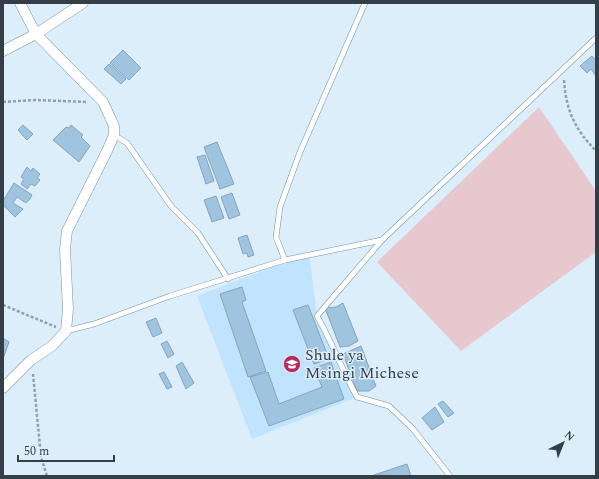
<svg xmlns="http://www.w3.org/2000/svg" width="599" height="479" font-family="Spectral,serif">
  <rect width="100%" height="100%" fill="#dceefa"/>
  <path fill="#c0e4fd" d="M 309,253 L 317,316 L 357,397 L 252,439 L 197,296 Z"/>
  <path fill="#e6c8ce" d="M 539,107 L 596,191 L 596,252 L 461,351 L 377,262 Z"/>
  <g fill="#9ec4df" stroke="#88a4b7">
    <path d="M 123,50 L 141,68 L 129,80 L 110,63 Z"/>
    <path d="M 592,56 L 596,60 L 596,76 L 591,69 L 587,73 L 580,66 Z"/>
    <path d="M 109,64 L 126,79 L 121,84 L 104,69 Z"/>
    <path d="M 23,125 L 33,134 L 27,140 L 18,130 Z"/>
    <path d="M 71,125 L 83,135 L 81,137 L 90,146 L 79,162 L 53,140 L 66,127 L 69,128 Z"/>
    <path d="M 217,142 L 234,184 L 220,189 L 204,147 Z"/>
    <path d="M 205,155 L 214,181 L 206,184 L 197,157 Z"/>
    <path d="M 27,167 L 31,171 L 33,168 L 40,174 L 37,178 L 40,180 L 35,186 L 31,184 L 27,189 L 21,184 L 24,179 L 21,177 Z"/>
    <path d="M 14,183 L 32,195 L 30,199 L 26,203 L 17,197 L 13,203 L 23,209 L 15,217 L 3,205 L 3,201 Z"/>
    <path d="M 232,193 L 240,215 L 229,219 L 221,197 Z"/>
    <path d="M 216,196 L 224,218 L 212,222 L 204,200 Z"/>
    <path d="M 247,235 L 254,255 L 248,257 L 247,253 L 243,254 L 238,238 Z"/>
    <path d="M 242,287 L 246,300 L 242,302 L 266,371 L 248,377 L 220,294 Z"/>
    <path d="M 343,303 L 358,341 L 349,346 L 340,347 L 325,308 L 336,307 Z"/>
    <path d="M 308,305 L 329,359 L 314,364 L 293,310 Z"/>
    <path d="M 156,318 L 162,333 L 153,337 L 146,322 Z"/>
    <path d="M 3,338 L 9,342 L 3,359 Z"/>
    <path d="M 167,341 L 174,354 L 168,358 L 161,344 Z"/>
    <path d="M 361,346 L 376,386 L 369,391 L 357,391 L 343,354 Z"/>
    <path d="M 182,362 L 194,383 L 186,389 L 176,366 Z"/>
    <path d="M 331,362 L 344,399 L 269,426 L 250,377 L 268,372 L 279,404 L 322,387 L 314,368 Z"/>
    <path d="M 164,372 L 172,387 L 167,389 L 159,374 Z"/>
    <path d="M 443,401 L 454,413 L 448,417 L 438,404 Z"/>
    <path d="M 435,407 L 444,422 L 432,430 L 422,418 Z"/>
    <path d="M 407,464 L 411,476 L 374,475 Z"/>
  </g>
  <g fill="none" stroke-linecap="round" stroke-linejoin="round">
    <defs>
      <g id="lane">
        <path d="M 114,135 L 127,143 L 171,206 L 198,233 L 228,279"/>
        <path d="M 285,260 L 276,237 L 280,207 L 300,152 L 365,3"/>
        <path d="M 66,331 L 94,324 L 170,296 L 285,260 L 382,240"/>
        <path d="M 450,476 L 413,429 L 389,406 L 357,397 C 342,370 332,342 317,316 L 382,240 L 596,38"/>
      </g>
      <g id="street">
        <path d="M 3,51 L 36,34 L 83,3"/>
        <path d="M 3,388 L 31,360 L 52,346 L 66,331 L 68,309 L 65,249 L 67,231 L 107,151 L 114,135 L 114,126 L 103,102 L 36,34 L 20,3"/>
      </g>
    </defs>
    <use href="#lane" stroke="#7791a4" stroke-width="6"/>
    <use href="#street" stroke="#7791a4" stroke-width="11"/>
    <g stroke="#909faa" stroke-width="2.5" stroke-dasharray="3 2" stroke-linecap="butt">
      <path d="M 564,80 C 566,111 575,129 596,151"/>
      <path d="M 3,102 L 35,100 L 88,102"/>
      <path d="M 3,305 L 56,327"/>
      <path d="M 33,374 L 41,457 L 47,476"/>
    </g>
    <use href="#lane" stroke="#fff" stroke-width="5"/>
    <use href="#street" stroke="#fff" stroke-width="10"/>
  </g>
  <defs>
    <symbol id="school-disc" viewBox="-11 -11 22 22"><circle r="9.5" fill="#b82a5f" stroke="#dceefa"/><path d="M0-5L7-2L0 1L-7-2ZM-4 1L0 2.5L4 1V4Q0 6-4 4Z" fill="#fff"/></symbol>
  </defs>
  <g fill-rule="evenodd">
    <use href="#school-disc" x="282" y="354" width="20" height="20"/>
  </g>
  <g text-anchor="middle" dominant-baseline="central" stroke-width="3" stroke-linejoin="round" paint-order="stroke">
    <g font-size="16" fill="#333e46" stroke="#dceefa" text-anchor="start">
      <text x="305" y="355">Shule ya<tspan x="305" dy="18">Msingi Michese</tspan></text>
    </g>
  </g>
  <rect width="599" height="479" fill="none" stroke="#333e46" stroke-width="8"/>
  <g transform="translate(563 443) rotate(43)" stroke="#dceefa" stroke-width="3" paint-order="stroke">
  <path d="M0-3L7 15L0 10L-7 15Z" fill="#333e46"/>
  <text y="-6" font-size="11" font-weight="bold" text-anchor="middle" fill="#333e46">N</text>
  </g>
  <path d="M18 455v6h96v-6" fill="none" stroke="#333e46" stroke-width="2"/>
  <text x="24" y="455" font-size="12" fill="#333e46" stroke="#dceefa" stroke-width="3" paint-order="stroke">50 m</text>
</svg>
